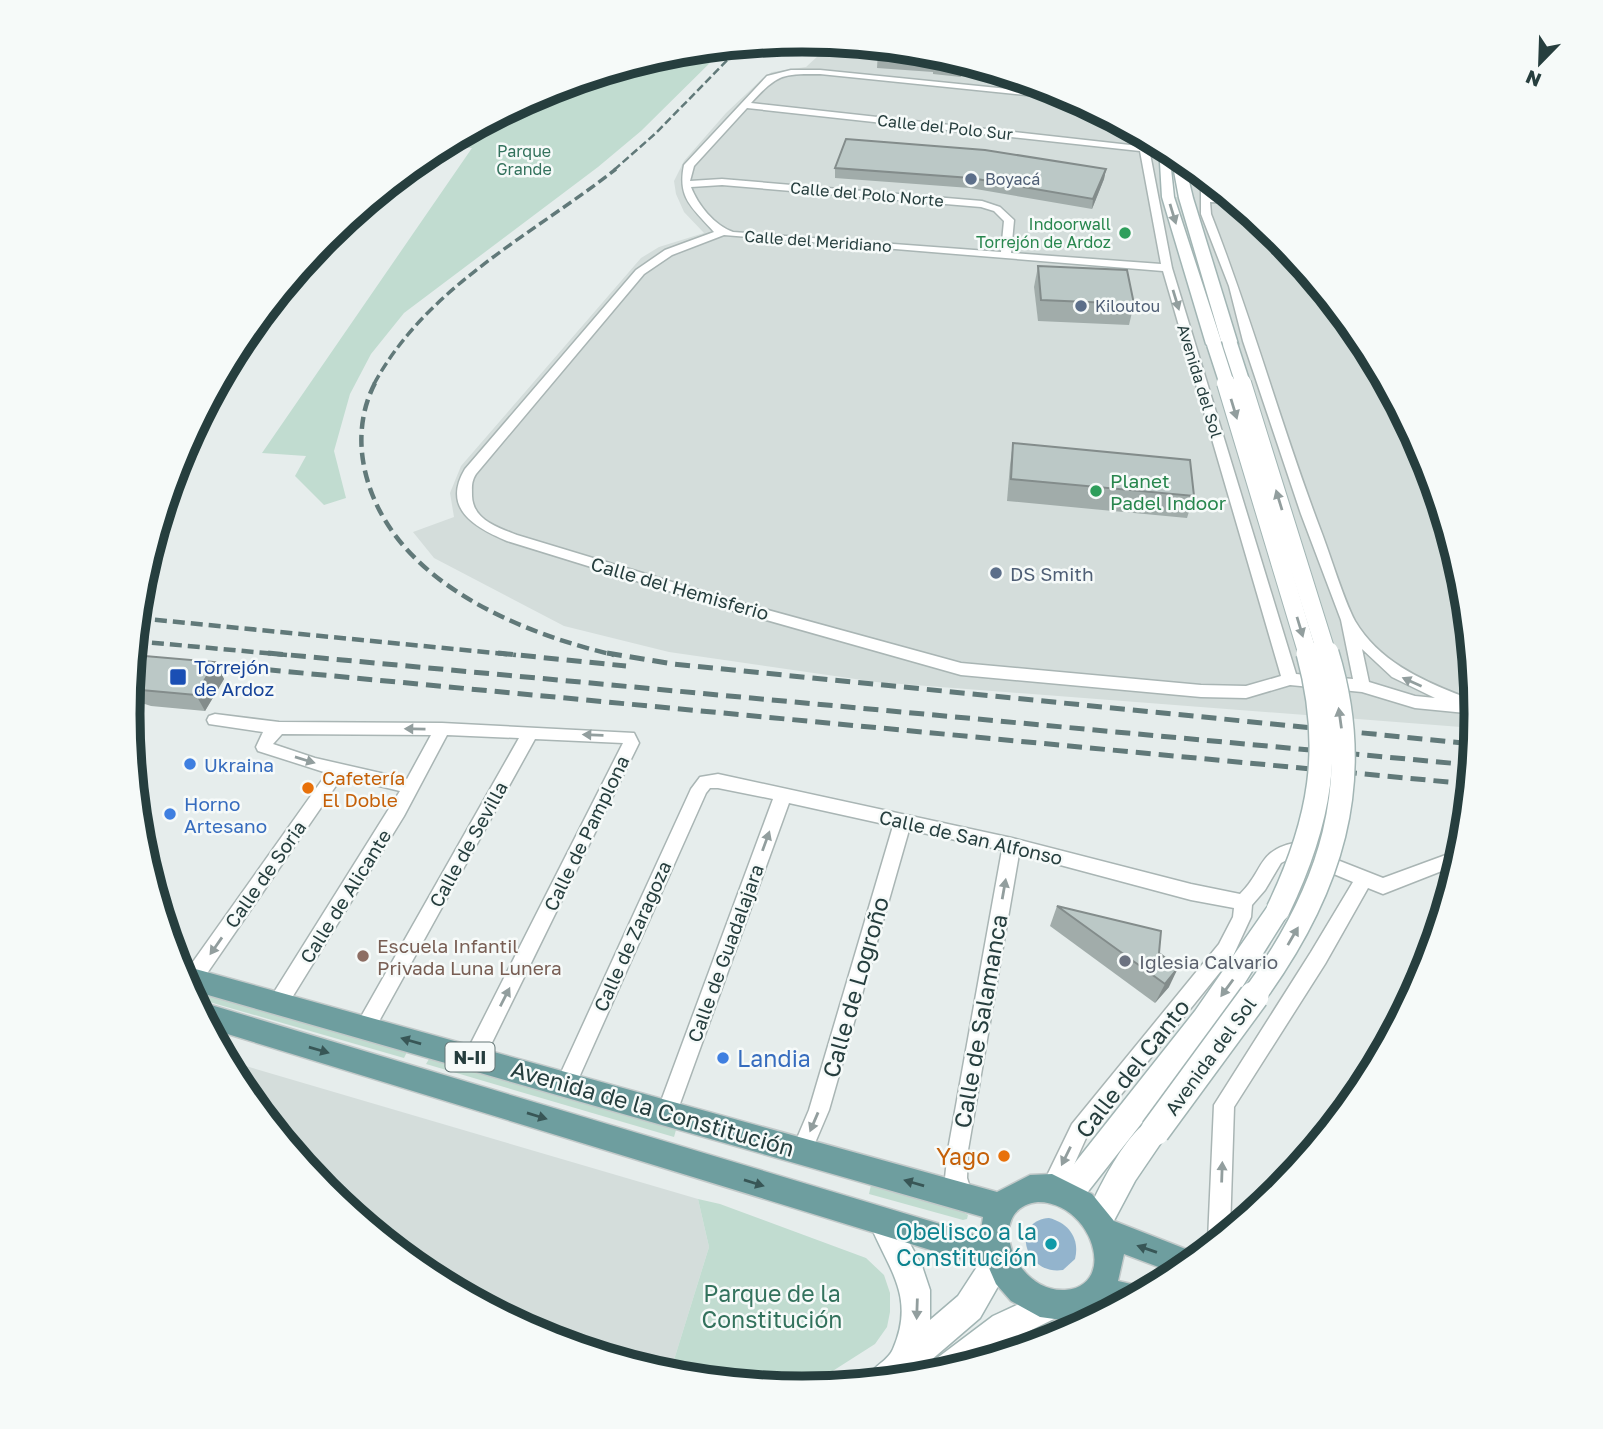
<svg xmlns="http://www.w3.org/2000/svg" width="1603" height="1429" font-family="'Golos Text',sans-serif">
  <rect width="100%" height="100%" fill="#e6edec"/>
  <g fill="#d4dddb">
    <path d="M 832,43 L 933,53 L 1060,92 L 1163,147 L 1168,197 L 1186,197 L 1177,155 L 1279,238 L 1362,340 L 1425,457 L 1463,583 L 1476,715 L 1474,728 L 876,682 L 669,652 L 564,626 L 434,558 L 413,532 L 454,517 L 450,493 L 461,466 L 641,258 L 659,247 L 704,233 L 684,212 L 676,194 L 674,181 L 684,161 L 726,113 L 764,77 L 772,72 L 806,67 Z"/>
    <path d="M 225,1060 L 698,1199 L 709,1247 L 669,1376 L 543,1337 L 427,1275 L 324,1191 L 241,1089 Z"/>
  </g>
  <g fill="#c1dcd0">
    <path d="M 725,48 L 641,131 L 598,167 L 404,313 L 371,354 L 350,394 L 334,451 L 346,498 L 324,505 L 295,476 L 306,456 L 262,453 L 472,148 L 443,146 L 453,140 L 472,141 L 471,131 L 544,91 L 670,53 Z"/>
    <path d="M 188,990 L 407,1052 L 404,1058 L 192,997 Z"/>
    <path d="M 429,1059 L 676,1130 L 674,1137 L 426,1064 Z"/>
    <path d="M 871,1185 L 963,1212 L 968,1215 L 967,1219 L 963,1220 L 869,1194 Z"/>
    <path d="M 698,1199 L 720,1204 L 866,1258 L 884,1275 L 890,1293 L 890,1312 L 887,1327 L 875,1344 L 806,1388 L 669,1376 L 709,1247 Z"/>
  </g>
  <path fill="#93b4cd" d="M 1049,1218 C 1069,1223 1080,1239 1075,1259 L 1063,1270 C 1024,1276 1010,1221 1049,1218 Z"/>
  <g fill="none" stroke-linecap="round" stroke-linejoin="round">
    <defs>
      <g id="street">
        <path d="M 791,70 L 820,70 L 1066,95 L 1075,100 L 820,74 C 781,74 778,74 751,103 L 1139,146 L 1139,134 L 1147,138 L 1172,268 L 1296,674 L 1353,679 L 1341,620 L 1301,514 L 1243,341 L 1229,286 L 1201,214 L 1201,175 L 1209,181 L 1210,196 L 1230,198 L 1236,203 L 1210,202 L 1211,214 C 1252,318 1281,426 1321,531 C 1331,557 1343,598 1355,621 C 1378,660 1420,680 1462,696 L 1463,701 L 1474,702 L 1476,714 L 1415,708 L 1362,692 L 1290,685 L 1246,698 L 1201,697 L 961,675 L 727,609 L 507,541 C 476,528 441,509 465,469 L 636,270 L 665,250 L 714,232 C 693,208 677,199 684,165 L 767,76 ZM 747,108 L 1140,151 L 1161,264 L 1011,253 L 1014,220 L 1000,207 L 982,201 L 722,179 L 690,181 L 694,166 ZM 722,185 L 981,207 L 994,211 L 1004,221 L 1001,252 L 733,232 C 714,225 698,205 691,187 ZM 724,235 L 1163,271 L 1281,676 L 1246,686 L 1201,685 L 961,663 L 735,601 L 517,535 C 497,527 473,520 472,496 C 472,487 471,482 476,474 L 644,274 L 672,255 ZM 1362,649 L 1392,677 L 1435,698 L 1415,696 L 1369,682 Z"/>
        <path d="M 215,714 L 279,722 L 442,723 L 634,733 L 639,743 L 481,1065 L 474,1067 L 467,1065 L 464,1058 L 467,1051 L 623,743 L 535,739 L 372,1034 L 365,1037 L 358,1034 L 355,1028 L 358,1022 L 519,738 L 447,735 L 404,816 L 285,1009 L 278,1012 L 271,1009 L 268,1003 L 271,997 L 400,791 L 342,777 L 199,985 L 192,987 L 185,985 L 183,979 L 185,973 L 327,773 L 258,751 L 256,747 L 263,732 L 209,724 L 207,720 L 209,716 ZM 282,734 L 431,735 L 407,779 L 315,758 L 273,744 Z"/>
        <path d="M 718,774 L 1012,838 L 1191,884 L 1240,894 C 1264,871 1257,851 1294,843 L 1383,878 L 1462,849 L 1457,865 L 1383,894 L 1368,888 L 1325,964 L 1234,1107 L 1230,1231 L 1211,1247 L 1208,1240 L 1214,1105 L 1311,952 L 1353,882 L 1293,857 L 1281,863 L 1265,890 L 1252,905 L 1251,917 L 1233,956 L 1086,1138 L 1060,1196 L 1052,1199 L 1044,1196 L 1041,1188 L 1072,1124 L 1219,944 L 1233,917 L 1234,908 L 1191,900 L 1019,854 L 968,1150 L 967,1178 L 973,1197 L 970,1205 L 962,1208 L 954,1205 L 945,1178 L 948,1150 L 1002,850 L 909,830 L 829,1110 L 809,1157 L 802,1160 L 795,1157 L 792,1150 L 809,1110 L 893,826 L 789,803 L 677,1112 L 674,1119 L 667,1122 L 660,1119 L 657,1112 L 773,799 L 718,788 L 710,788 L 706,793 L 573,1091 L 566,1094 L 559,1091 L 556,1084 L 559,1077 L 691,789 L 700,777 Z"/>
      </g>
      <g id="secondary">
        <path d="M 1159,145 L 1169,150 L 1174,197 L 1222,344 L 1219,347 L 1209,347 L 1206,344 L 1162,197 Z"/>
        <path d="M 1173,152 L 1184,161 L 1193,198 L 1238,344 L 1235,347 L 1225,347 L 1222,344 L 1179,198 L 1171,155 Z"/>
        <path d="M 1278,900 L 1286,903 L 1290,910 L 1286,917 L 1239,992 L 1188,1064 L 1079,1203 L 1069,1207 L 1059,1203 L 1055,1193 L 1059,1183 L 1195,1011 L 1270,903 Z"/>
        <path d="M 1155,1117 L 1165,1121 L 1169,1131 L 1135,1181 L 1109,1230 L 1099,1234 L 1089,1230 L 1085,1220 C 1096,1192 1127,1129 1155,1117 Z"/>
        <path d="M 884,1210 L 894,1214 L 922,1266 L 930,1290 L 930,1320 L 958,1296 L 988,1250 L 998,1245 L 1008,1250 L 1013,1260 L 980,1318 L 916,1373 L 909,1378 L 867,1382 C 870,1366 887,1363 893,1349 C 916,1296 888,1269 870,1224 L 874,1214 Z"/>
        <path d="M 1049,1290 L 1060,1294 L 1064,1305 L 1060,1316 L 1015,1338 L 986,1360 L 929,1376 L 932,1362 L 993,1316 Z"/>
      </g>
      <path id="primary" d="M 181,965 L 997,1192 L 1030,1175 L 1052,1174 L 1092,1194 L 1114,1221 L 1201,1255 L 1177,1274 L 1124,1254 L 1118,1281 L 1145,1287 L 1146,1291 L 1110,1311 L 1097,1309 L 1062,1320 L 1040,1317 L 1011,1301 L 996,1284 L 989,1268 L 208,1028 L 196,1004 L 201,1002 L 980,1236 L 983,1217 L 187,989 L 177,966 ZM 1038,1202 C 1092,1202 1119,1286 1065,1290 C 1014,1293 983,1208 1038,1202 Z"/>
    </defs>
    <use href="#street" stroke="#a9b5b4" stroke-width="3"/>
    <use href="#secondary" stroke="#a2b5b4" stroke-width="3"/>
    <use href="#primary" stroke="#c2c9c9" stroke-width="3"/>
    <use href="#street" fill="#fff" fill-rule="evenodd"/>
    <use href="#secondary" fill="#fff" fill-rule="evenodd"/>
    <use href="#primary" fill="#6e9e9f" fill-rule="evenodd"/>
    <path stroke="#617979" stroke-width="2.5" stroke-dasharray="8 3.5" stroke-linecap="butt" d="M 614,170 L 656,133 L 741,46"/>
    <path stroke="#617979" stroke-width="3.5" stroke-dasharray="10 4.5" stroke-linecap="butt" d="M 374,384 C 427,286 532,235 616,169"/>
    <g stroke="#617979" stroke-width="4.5" stroke-dasharray="12 6" stroke-linecap="butt">
      <path d="M 375,383 C 361,410 358,441 365,471 C 390,580 517,632 614,655"/>
      <path d="M 137,618 L 516,655"/>
      <path d="M 134,641 L 287,655"/>
    </g>
    <g stroke="#617979" stroke-width="5" stroke-dasharray="15 8" stroke-linecap="butt">
      <path d="M 268,653 L 1471,765"/>
      <path d="M 498,653 L 626,666"/>
      <path d="M 607,653 L 673,664 L 1473,744"/>
      <path d="M 197,663 L 1469,784"/>
    </g>
    <defs>
      <g id="secondary-bridge-far3">
        <path d="M 1214,344 L 1227,384"/>
        <path d="M 1230,344 L 1243,384"/>
      </g>
      <g id="secondary-bridge-far2">
        <path d="M 1226,383 L 1308,655"/>
        <path d="M 1242,383 L 1327,655"/>
      </g>
      <g id="secondary-bridge-far1">
        <path d="M 1278,910 C 1320,823 1334,748 1308,653"/>
        <path d="M 1253,997 C 1330,892 1367,783 1327,653"/>
      </g>
      <path id="secondary-bridge" d="M 1155,1131 L 1254,996"/>
    </defs>
    <use href="#secondary-bridge-far3" stroke="#a2b5b4" stroke-width="17" stroke-linecap="butt"/>
    <use href="#secondary-bridge-far2" stroke="#a2b5b4" stroke-width="20" stroke-linecap="butt"/>
    <use href="#secondary-bridge-far1" stroke="#a2b5b4" stroke-width="26" stroke-linecap="butt"/>
    <use href="#secondary-bridge" stroke="#a2b5b4" stroke-width="32" stroke-linecap="butt"/>
    <use href="#secondary-bridge-far3" stroke="#fff" stroke-width="14"/>
    <use href="#secondary-bridge-far2" stroke="#fff" stroke-width="18"/>
    <use href="#secondary-bridge-far1" stroke="#fff" stroke-width="23"/>
    <use href="#secondary-bridge" stroke="#fff" stroke-width="29"/>
  </g>
  <g fill="#a1acaa">
    <path d="M 878,50 L 933,53 L 981,68 L 981,70 L 963,69 L 961,77 L 933,74 L 933,72 L 877,68 Z"/>
    <path d="M 835,168 L 1106,169 L 1104,179 L 1092,209 L 970,188 L 835,178 Z"/>
    <path d="M 1038,266 L 1134,304 L 1129,325 L 1038,321 L 1034,287 Z"/>
    <path d="M 1013,443 L 1194,496 L 1187,518 L 1007,501 L 1010,465 Z"/>
    <path d="M 133,655 L 215,662 L 224,679 L 205,711 L 151,706 L 129,699 Z"/>
    <path d="M 1057,906 L 1159,953 L 1169,987 L 1155,1003 L 1050,926 Z"/>
  </g>
  <g fill="#838c8b">
    <path d="M 1106,169 L 1104,179 L 1092,209 L 1093,199 Z"/>
    <path d="M 215,662 L 224,679 L 205,711 L 196,695 Z"/>
    <path d="M 1178,968 L 1169,987 L 1155,1003 L 1165,984 Z"/>
  </g>
  <g fill="#bbc8c6" stroke="#838c8b" stroke-width="2">
    <path d="M 879,48 L 933,53 L 934,54 L 878,50 Z"/>
    <path d="M 846,139 L 985,150 L 1106,169 L 1093,199 L 971,178 L 835,168 Z"/>
    <path d="M 1038,266 L 1127,270 L 1134,304 L 1041,300 Z"/>
    <path d="M 1013,443 L 1190,460 L 1194,496 L 1011,479 Z"/>
    <path d="M 133,655 L 215,662 L 196,695 L 141,690 L 130,687 Z"/>
    <path d="M 1057,906 L 1161,931 L 1159,953 L 1178,968 L 1165,984 Z"/>
  </g>
  <defs><path id="oneway-solid" d="M-6-.8H1V-3.2L6.5 0L1 3.2V.8H-6Z" transform="scale(1.75)"/></defs>
  <g fill="#929e9e">
    <use href="#oneway-solid" transform="translate(1173 214) rotate(73)"/>
    <use href="#oneway-solid" transform="translate(1176 300) rotate(73)"/>
    <use href="#oneway-solid" transform="translate(1234 409) rotate(73)"/>
    <use href="#oneway-solid" transform="translate(1279 500) rotate(-107)"/>
    <use href="#oneway-solid" transform="translate(1300 627) rotate(73)"/>
    <use href="#oneway-solid" transform="translate(1412 682) rotate(-156)"/>
    <use href="#oneway-solid" transform="translate(1340 718) rotate(-98)"/>
    <use href="#oneway-solid" transform="translate(415 729) rotate(-179)"/>
    <use href="#oneway-solid" transform="translate(593 735) rotate(-178)"/>
    <use href="#oneway-solid" transform="translate(305 760) rotate(17)"/>
    <use href="#oneway-solid" transform="translate(766 841) rotate(-70)"/>
    <use href="#oneway-solid" transform="translate(1004 889) rotate(-80)"/>
    <use href="#oneway-solid" transform="translate(1293 936) rotate(-60)"/>
    <use href="#oneway-solid" transform="translate(216 946) rotate(125)"/>
    <use href="#oneway-solid" transform="translate(1227 988) rotate(126)"/>
    <use href="#oneway-solid" transform="translate(505 997) rotate(-63)"/>
    <use href="#oneway-solid" transform="translate(814 1122) rotate(113)"/>
    <use href="#oneway-solid" transform="translate(1066 1156) rotate(116)"/>
    <use href="#oneway-solid" transform="translate(1222 1172) rotate(-88)"/>
    <use href="#oneway-solid" transform="translate(917 1309) rotate(92)"/>
  </g>
  <g fill="#385656">
    <use href="#oneway-solid" transform="translate(411 1041) rotate(-164)"/>
    <use href="#oneway-solid" transform="translate(319 1050) rotate(16)"/>
    <use href="#oneway-solid" transform="translate(537 1116) rotate(17)"/>
    <use href="#oneway-solid" transform="translate(754 1183) rotate(17)"/>
    <use href="#oneway-solid" transform="translate(914 1183) rotate(-164)"/>
    <use href="#oneway-solid" transform="translate(1147 1249) rotate(-161)"/>
  </g>
  <g fill="#5c6f8a" stroke="#f6faf9" stroke-width="2.5">
    <circle cx="971" cy="179" r="7"/>
    <circle cx="1081" cy="306" r="7"/>
    <circle cx="996" cy="573" r="7"/>
  </g>
  <g fill="#2e9e5b" stroke="#f6faf9" stroke-width="2.5">
    <circle cx="1125" cy="233" r="7"/>
    <circle cx="1096" cy="491" r="7"/>
  </g>
  <rect fill="#1a4fb4" stroke="#f6faf9" stroke-width="2.5" x="169" y="668" width="18" height="18" rx="3.5"/>
  <g fill="#3f7fe0" stroke="#f6faf9" stroke-width="2.5">
    <circle cx="190" cy="764" r="7"/>
    <circle cx="170" cy="814" r="7"/>
    <circle cx="723" cy="1058" r="7"/>
  </g>
  <g fill="#e8710a" stroke="#f6faf9" stroke-width="2.5">
    <circle cx="308" cy="788" r="7"/>
    <circle cx="1004" cy="1156" r="7"/>
  </g>
  <circle fill="#8d6e63" stroke="#f6faf9" stroke-width="2.5" cx="363" cy="956" r="7"/>
  <circle fill="#6b7280" stroke="#f6faf9" stroke-width="2.5" cx="1125" cy="961" r="7"/>
  <circle fill="#0f9aa8" stroke="#f6faf9" stroke-width="2.5" cx="1051" cy="1244" r="7"/>
  <g text-anchor="middle" dominant-baseline="central" stroke-width="5" stroke-linejoin="round" paint-order="stroke">
    <g font-size="16" fill="#263e3e" stroke="#f6faf9">
      <text transform="translate(945 127) rotate(6)">Calle del Polo Sur</text>
      <text transform="translate(867 194) rotate(5)">Calle del Polo Norte</text>
      <text transform="translate(818 241) rotate(4)">Calle del Meridiano</text>
      <text transform="translate(1200 381) rotate(73)">Avenida del Sol</text>
    </g>
    <g font-size="16" fill="#33725d" stroke="#f6faf9">
      <text x="524" y="151">Parque<tspan x="524" dy="18">Grande</tspan></text>
    </g>
    <g font-size="16" fill="#4e5e75" stroke="#f6faf9" text-anchor="start">
      <text x="985" y="179">Boyacá</text>
      <text x="1095" y="306">Kiloutou</text>
    </g>
    <g font-size="16" fill="#27864d" stroke="#f6faf9" text-anchor="end">
      <text x="1111" y="224">Indoorwall<tspan x="1111" dy="18">Torrejón de Ardoz</tspan></text>
    </g>
    <rect fill="#f6faf9" stroke="#647676" stroke-width="2" x="445.5" y="1042.5" width="49" height="29" rx="5"/>
    <g font-size="18" font-weight="bold" fill="#263e3e">
      <text x="470" y="1057">N-II</text>
    </g>
    <g font-size="19" fill="#27864d" stroke="#f6faf9" text-anchor="start">
      <text x="1110" y="480">Planet<tspan x="1110" dy="22">Padel Indoor</tspan></text>
    </g>
    <g font-size="19" fill="#4e5e75" stroke="#f6faf9" text-anchor="start">
      <text x="1010" y="573">DS Smith</text>
    </g>
    <g font-size="19" fill="#263e3e" stroke="#f6faf9">
      <text transform="translate(680 588) rotate(16)">Calle del Hemisferio</text>
      <text transform="translate(586 833) rotate(-64)">Calle de Pamplona</text>
      <text transform="translate(971 837) rotate(13)">Calle de San Alfonso</text>
      <text transform="translate(468 844) rotate(-61)">Calle de Sevilla</text>
      <text transform="translate(265 874) rotate(-55)">Calle de Soria</text>
      <text transform="translate(345 896) rotate(-58)">Calle de Alicante</text>
      <text transform="translate(632 936) rotate(-66)">Calle de Zaragoza</text>
      <text transform="translate(725 953) rotate(-70)">Calle de Guadalajara</text>
      <text transform="translate(1210 1056) rotate(-54)">Avenida del Sol</text>
    </g>
    <g font-size="19" fill="#164399" stroke="#f6faf9" text-anchor="start">
      <text x="194" y="666">Torrejón<tspan x="194" dy="22">de Ardoz</tspan></text>
    </g>
    <g font-size="19" fill="#366cbe" stroke="#f6faf9" text-anchor="start">
      <text x="204" y="764">Ukraina</text>
      <text x="184" y="803">Horno<tspan x="184" dy="22">Artesano</tspan></text>
    </g>
    <g font-size="19" fill="#c56008" stroke="#f6faf9" text-anchor="start">
      <text x="322" y="777">Cafetería<tspan x="322" dy="22">El Doble</tspan></text>
    </g>
    <g font-size="19" fill="#785e54" stroke="#f6faf9" text-anchor="start">
      <text x="377" y="945">Escuela Infantil<tspan x="377" dy="22">Privada Luna Lunera</tspan></text>
    </g>
    <g font-size="19" fill="#5b616d" stroke="#f6faf9" text-anchor="start">
      <text x="1139" y="961">Iglesia Calvario</text>
    </g>
    <g font-size="23" fill="#263e3e" stroke="#f6faf9">
      <text transform="translate(855 987) rotate(-74)">Calle de Logroño</text>
      <text transform="translate(980 1021) rotate(-80)">Calle de Salamanca</text>
      <text transform="translate(1132 1068) rotate(-52)">Calle del Canto</text>
      <text transform="translate(653 1108) rotate(16)">Avenida de la Constitución</text>
    </g>
    <g font-size="23" fill="#366cbe" stroke="#f6faf9" text-anchor="start">
      <text x="737" y="1058">Landia</text>
    </g>
    <g font-size="23" fill="#c56008" stroke="#f6faf9" text-anchor="end">
      <text x="990" y="1156">Yago</text>
    </g>
    <g font-size="23" fill="#0d838f" stroke="#f6faf9" text-anchor="end">
      <text x="1037" y="1231">Obelisco a la<tspan x="1037" dy="26">Constitución</tspan></text>
    </g>
    <g font-size="23" fill="#33725d" stroke="#f6faf9">
      <text x="772" y="1293">Parque de la<tspan x="772" dy="26">Constitución</tspan></text>
    </g>
  </g>
  <path d="M0 0H1603V1429H0ZM140 714a662 662 0 1 1 1324 0a662 662 0 1 1-1324 0Z" fill="#f6faf9" fill-rule="evenodd"/>
  <path fill="none" stroke="#263e3e" stroke-width="9" d="M140 714a662 662 0 1 1 1324 0a662 662 0 1 1-1324 0Z"/>
  <g transform="translate(1540 63) rotate(203)" stroke="#f6faf9" stroke-width="5" paint-order="stroke">
  <path d="M0-5L12 26L0 18L-12 26Z" fill="#263e3e"/>
  <text y="-10" font-size="19" font-weight="bold" text-anchor="middle" fill="#263e3e">N</text>
  </g>
</svg>
